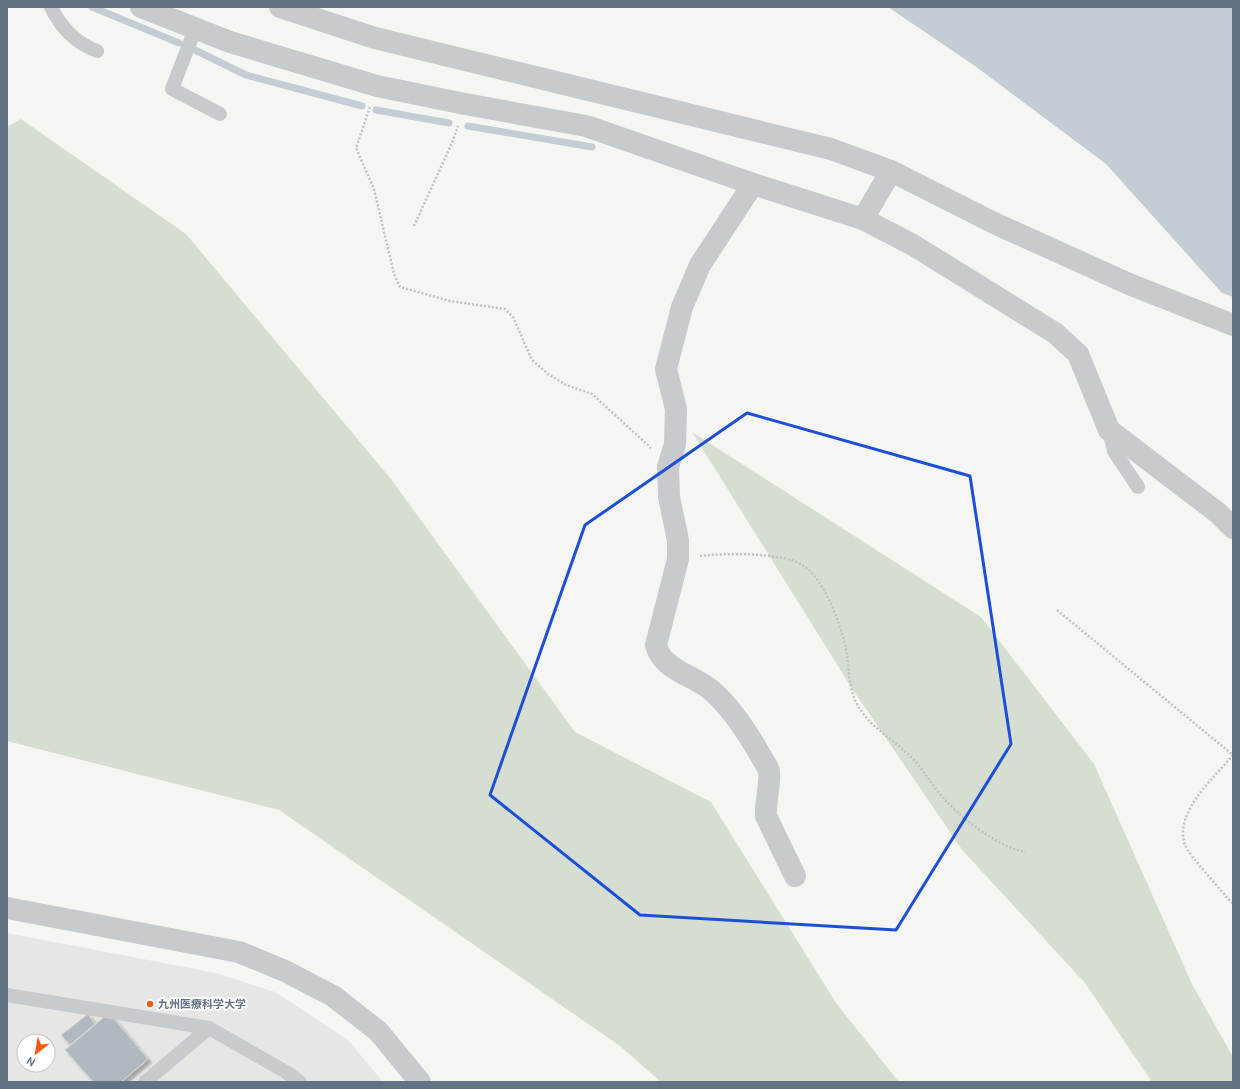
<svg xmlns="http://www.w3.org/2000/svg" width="1240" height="1089" font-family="Cabin,'Noto Sans JP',sans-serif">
  <defs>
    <filter id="shadow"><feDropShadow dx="3.5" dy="3.5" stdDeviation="1" flood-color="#0004"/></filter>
  </defs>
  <rect width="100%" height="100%" fill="#f5f6f1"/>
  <path fill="#e6e7e5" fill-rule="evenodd" d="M 7,933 L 216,973 L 275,992 L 348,1040 L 383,1082 L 7,1082 ZM 24,1041 L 48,1041 L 48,1065 L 24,1065 Z"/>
  <g fill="#d6ded2">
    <path d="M 21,119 L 186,234 L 391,479 L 575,732 L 711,802 L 836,1003 L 899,1082 L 661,1082 L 620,1046 L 279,810 L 7,741 L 7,127 Z"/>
    <path d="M 692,432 L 981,617 L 1094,764 L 1192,984 L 1233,1057 L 1233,1082 L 1152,1082 L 1085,983 L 963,851 L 853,690 Z"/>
  </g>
  <path fill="#c4cdd3" d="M 888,7 L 1233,7 L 1233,297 L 1222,293 L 1106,164 L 975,66 Z"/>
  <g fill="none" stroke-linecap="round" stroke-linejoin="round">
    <g stroke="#c4cdd3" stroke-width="7">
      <path d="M 92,7 L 179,43"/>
      <path d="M 195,50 L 246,75 L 362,106"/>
      <path d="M 376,110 L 449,123"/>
      <path d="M 468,126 L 592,147"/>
    </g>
  </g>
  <g fill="#b2b8bf" stroke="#d7d7d4" filter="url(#shadow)">
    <path d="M 109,1013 L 148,1059 L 121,1082 L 93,1082 L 65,1050 Z"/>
    <path d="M 88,1014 L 95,1024 L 70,1045 L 61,1035 Z"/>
  </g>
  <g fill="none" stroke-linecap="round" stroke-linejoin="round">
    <g stroke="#c0c2c4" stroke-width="2.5" stroke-dasharray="2 2" stroke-linecap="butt">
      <path d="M 370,107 L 356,148 L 374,189 L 394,274 L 400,287 L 450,301 L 505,309 L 513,317 L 532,360 L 548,374 L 566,385 L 592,394 L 651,448"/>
      <path d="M 414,226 L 452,143 L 458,126"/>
      <path d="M 700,556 C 724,553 785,552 804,566 C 825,581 841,625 846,649 C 849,666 848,686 856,702 C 867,725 891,738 909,755 C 924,769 933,788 947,802 C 965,821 999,847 1025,852"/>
      <path d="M 1057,610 L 1233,755"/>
      <path d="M 1233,755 C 1213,779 1174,812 1185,845 C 1188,854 1224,894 1233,904"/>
    </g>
    <g stroke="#c8cbce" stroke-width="14">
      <path d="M 51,7 C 61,28 76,43 97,51"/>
      <path d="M 195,29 L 172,89 L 220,114"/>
      <path d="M 1109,430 L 1114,451 L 1138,487"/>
      <path d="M 7,995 L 209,1028 L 286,1072 L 300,1082"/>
      <path d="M 145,1082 L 209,1028"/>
    </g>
    <g stroke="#c8cbce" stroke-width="22">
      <path d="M 141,7 L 230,42 L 377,86 L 465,104 L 586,126 L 753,184 L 863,219 L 913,245 L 1055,333 L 1078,354 L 1109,430 L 1218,513 L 1233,528"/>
      <path d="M 753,184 L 700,265 L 682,307 L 666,369 L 676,409 L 675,444 L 668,467 L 669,497 L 678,540 L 678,559 L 656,645 C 662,670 693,675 711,690 C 732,708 748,733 762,758 C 764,762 768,767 769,771 C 771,779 765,804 766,816 L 795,876"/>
      <path d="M 863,219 L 891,171"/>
    </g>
    <g stroke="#c8cbce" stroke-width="22">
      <path d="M 280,7 L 375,38 L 831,149 L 891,171 L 994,223 L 1129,284 L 1233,325"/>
      <path d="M 7,908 L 239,952 L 285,971 L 333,996 L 378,1031 L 420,1082"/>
    </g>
  </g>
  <path fill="none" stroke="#1d4ed8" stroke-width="3" stroke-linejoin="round" d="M 747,413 L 970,476 L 1011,744 L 896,930 L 640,915 L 490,795 L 585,525 Z"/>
  <circle fill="#f35814" stroke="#fff" stroke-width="1.5" cx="150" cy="1004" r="4"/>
  <g text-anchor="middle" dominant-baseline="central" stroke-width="4" stroke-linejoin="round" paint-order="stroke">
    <g font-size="11" font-weight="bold" fill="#627386" stroke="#fff" text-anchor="start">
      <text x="158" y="1004">九州医療科学大学</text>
    </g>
  </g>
  <rect width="1240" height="1089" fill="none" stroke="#627386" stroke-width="16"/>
  <g transform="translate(36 1053) rotate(211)"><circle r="19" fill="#ffffff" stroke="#c0c7cf"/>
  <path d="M0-3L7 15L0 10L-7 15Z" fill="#f35814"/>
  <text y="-6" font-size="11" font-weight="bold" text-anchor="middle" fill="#627386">N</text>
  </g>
</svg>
